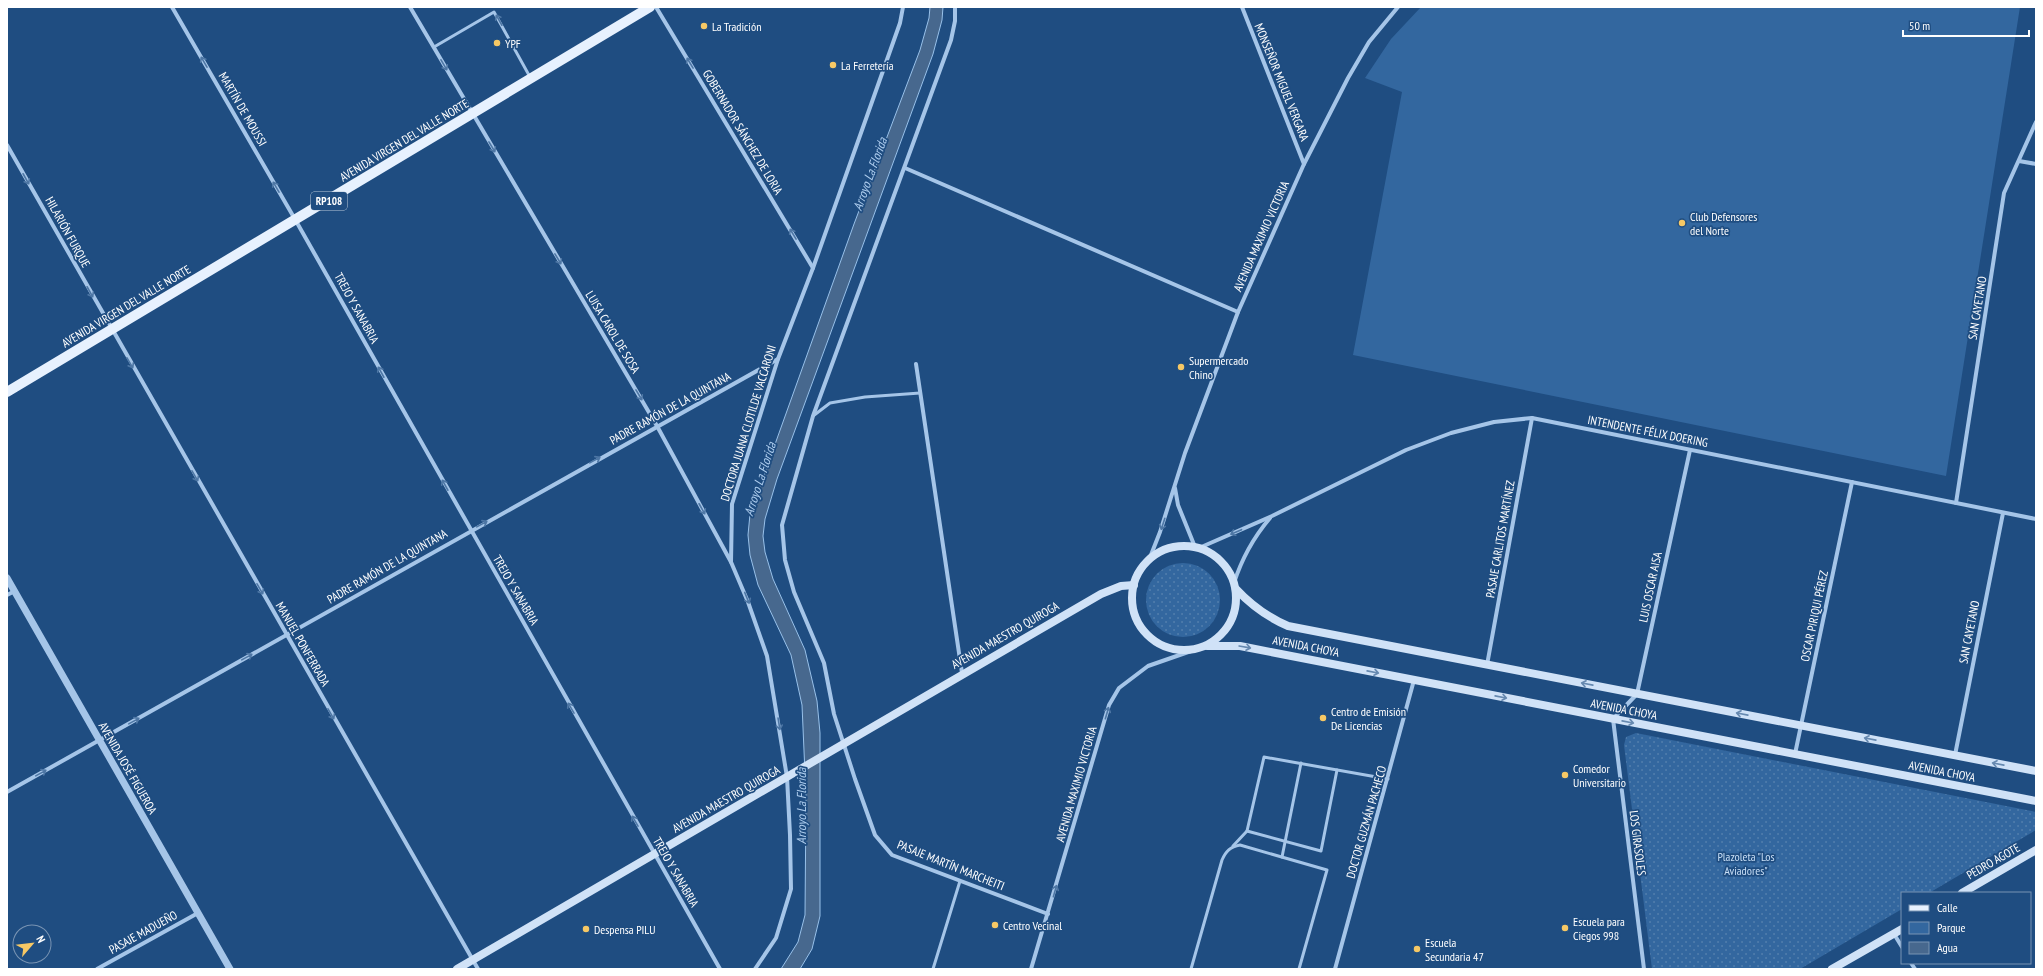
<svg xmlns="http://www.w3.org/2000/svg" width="2043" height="976" font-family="'PT Sans Narrow',sans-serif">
  <defs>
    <pattern id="green-dots" width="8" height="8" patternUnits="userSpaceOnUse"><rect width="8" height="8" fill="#33679f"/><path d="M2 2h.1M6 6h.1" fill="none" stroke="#527ead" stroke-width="1.8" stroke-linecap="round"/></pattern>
  </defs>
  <rect width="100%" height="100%" fill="#1f4d81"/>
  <g fill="url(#green-dots)">
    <circle cx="1183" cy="600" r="37"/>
    <path d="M 1636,733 L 2036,812 L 2036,830 L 1929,893 L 1902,893 L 1902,909 L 1800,969 L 1652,969 L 1624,745 L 1626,737 Z"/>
  </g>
  <path fill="#33679f" d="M 1421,7 L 2020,7 L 1946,476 L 1353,355 L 1402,92 L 1365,78 L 1391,39 Z"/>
  <path fill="#47688e" stroke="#98c1ea" d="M 930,7 L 943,7 L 942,20 L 933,54 L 777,479 L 765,519 L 763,536 L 765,552 L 773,579 L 805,650 L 817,701 L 820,733 L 820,916 L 812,949 L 800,969 L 781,969 L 798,942 L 805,915 L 806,796 L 802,705 L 791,655 L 758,585 L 750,555 L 748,535 L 750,514 L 854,224 L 920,50 L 929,18 Z"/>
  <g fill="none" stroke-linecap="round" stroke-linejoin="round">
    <g stroke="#a5c5e8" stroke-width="3">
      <path d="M 434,47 L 494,12 L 530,77"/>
      <path d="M 813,416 L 830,403 L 865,397 L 920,393"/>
      <path d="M 1247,831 L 1321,851 L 1337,770"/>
      <path d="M 1233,846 L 1247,831 L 1264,757 L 1388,779"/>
      <path d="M 1282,857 L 1301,763"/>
      <path d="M 933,969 L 960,881"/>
      <path d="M 1191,969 L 1222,860 C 1226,851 1230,847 1240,845 L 1327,870 L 1299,969"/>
    </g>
    <g stroke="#a5c5e8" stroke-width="4">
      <path d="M 172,7 L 296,221 L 720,969"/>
      <path d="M 410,7 L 657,426 L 731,562"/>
      <path d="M 656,7 L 813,268"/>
      <path d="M 955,7 L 955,21 L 951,40 L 813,416 L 782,525 L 785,560 L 794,592 L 824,663 L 834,714 L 855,779 L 875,835 L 892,855 L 1048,914"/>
      <path d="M 1242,7 L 1304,164"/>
      <path d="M 7,145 L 478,969"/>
      <path d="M 2019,161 L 2036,164"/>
      <path d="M 905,168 L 1238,312"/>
      <path d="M 916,364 L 962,673"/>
      <path d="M 1175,488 L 1178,505 L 1195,547"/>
      <path d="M 1956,503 L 2004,193 L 2036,122"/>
      <path d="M 1199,548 L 1272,516 L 1406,450 L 1451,433 L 1494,422 L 1532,418 L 2036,519"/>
      <path d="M 1149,560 L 1160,532 L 1185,453 L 1238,312 L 1304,164 L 1348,78 L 1369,42 L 1398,7"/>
      <path d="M 1234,583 C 1242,558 1253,538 1270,518"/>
      <path d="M 7,595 L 15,591"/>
      <path d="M 1487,665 L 1532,418"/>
      <path d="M 1795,754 L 1852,482"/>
      <path d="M 1955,755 L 2003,513"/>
      <path d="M 7,792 L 778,359"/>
      <path d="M 1894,934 L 1902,947"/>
      <path d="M 1911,963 L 1915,969"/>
      <path d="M 97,969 L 198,913"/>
      <path d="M 755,969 L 776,938 L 791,889 L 790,835 L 787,777 L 767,656 L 748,602 L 731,562 L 732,504 L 778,359 L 813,268 L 900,23 L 903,7"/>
      <path d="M 1031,969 L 1109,705 L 1119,688 L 1148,666 L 1194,650"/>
      <path d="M 1335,969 L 1414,680"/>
      <path d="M 1644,969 L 1613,719 L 1637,694 L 1690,450"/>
    </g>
    <path stroke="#a5c5e8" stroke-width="7" d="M 7,578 L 230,969"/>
    <g stroke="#d0e2f7" stroke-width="8">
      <circle cx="1184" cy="598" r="52"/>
      <path d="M 1236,589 C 1251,605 1267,617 1288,626 L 2036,771"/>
      <path d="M 1207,646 L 1240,646 L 2036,801"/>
      <path d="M 1962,893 L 2036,850"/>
      <path d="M 457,969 L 1101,594 L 1121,586 L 1134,585"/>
      <path d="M 1832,969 L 1902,929"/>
    </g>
    <path stroke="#e7f1fe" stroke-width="10" d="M 7,392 L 650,7"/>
  </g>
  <defs><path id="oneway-shaft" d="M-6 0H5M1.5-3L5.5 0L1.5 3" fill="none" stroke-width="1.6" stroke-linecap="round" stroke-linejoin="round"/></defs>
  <g stroke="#4e77a5">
    <use href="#oneway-shaft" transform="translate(499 20) rotate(-119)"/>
    <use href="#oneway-shaft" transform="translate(204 62) rotate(-120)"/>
    <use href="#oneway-shaft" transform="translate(690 63) rotate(-121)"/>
    <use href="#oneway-shaft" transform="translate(444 65) rotate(60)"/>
    <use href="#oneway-shaft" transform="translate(492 147) rotate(59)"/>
    <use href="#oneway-shaft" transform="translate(26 179) rotate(61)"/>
    <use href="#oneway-shaft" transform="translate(276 187) rotate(-120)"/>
    <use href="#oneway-shaft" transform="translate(793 234) rotate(-121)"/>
    <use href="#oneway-shaft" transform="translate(558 259) rotate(59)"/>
    <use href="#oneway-shaft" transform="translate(90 292) rotate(61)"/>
    <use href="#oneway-shaft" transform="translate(130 363) rotate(60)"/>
    <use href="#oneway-shaft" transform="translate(381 372) rotate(-119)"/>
    <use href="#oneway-shaft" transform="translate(639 395) rotate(59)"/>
    <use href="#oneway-shaft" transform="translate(595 460) rotate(-29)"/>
    <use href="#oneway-shaft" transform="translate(195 476) rotate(60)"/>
    <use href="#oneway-shaft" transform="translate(445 485) rotate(-119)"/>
    <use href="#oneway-shaft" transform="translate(702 509) rotate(61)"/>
    <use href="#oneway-shaft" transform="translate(482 524) rotate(-29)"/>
    <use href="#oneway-shaft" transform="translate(1163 524) rotate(108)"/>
    <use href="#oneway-shaft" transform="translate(1236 532) rotate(157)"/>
    <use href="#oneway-shaft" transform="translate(260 589) rotate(60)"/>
    <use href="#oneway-shaft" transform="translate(747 598) rotate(68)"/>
    <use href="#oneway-shaft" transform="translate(247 657) rotate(-29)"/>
    <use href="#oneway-shaft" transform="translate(571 708) rotate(-120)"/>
    <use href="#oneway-shaft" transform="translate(1107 713) rotate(-74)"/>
    <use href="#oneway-shaft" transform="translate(331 714) rotate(60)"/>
    <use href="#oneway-shaft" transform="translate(134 721) rotate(-29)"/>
    <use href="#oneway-shaft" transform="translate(779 724) rotate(81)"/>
    <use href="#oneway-shaft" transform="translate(41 773) rotate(-29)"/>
    <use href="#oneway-shaft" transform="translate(635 821) rotate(-120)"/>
    <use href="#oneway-shaft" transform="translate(1055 891) rotate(-74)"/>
  </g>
  <g stroke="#6689b0">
    <use href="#oneway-shaft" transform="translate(1245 647) rotate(10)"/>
    <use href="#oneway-shaft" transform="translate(1373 672) rotate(11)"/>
    <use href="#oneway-shaft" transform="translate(1587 684) rotate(-169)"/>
    <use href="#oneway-shaft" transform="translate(1501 697) rotate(11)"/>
    <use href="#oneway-shaft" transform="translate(1742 714) rotate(-169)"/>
    <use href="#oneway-shaft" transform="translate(1628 722) rotate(11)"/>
    <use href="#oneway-shaft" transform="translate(1870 739) rotate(-169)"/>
    <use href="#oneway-shaft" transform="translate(1998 764) rotate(-169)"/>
  </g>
  <g fill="#f6c865" stroke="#1f4d81" stroke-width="1.5">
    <circle cx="704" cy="26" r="4"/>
    <circle cx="497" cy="43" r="4"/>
    <circle cx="833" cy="65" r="4"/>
    <circle cx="1682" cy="223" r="4"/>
    <circle cx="1181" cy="367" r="4"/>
    <circle cx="1323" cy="718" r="4"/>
    <circle cx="1565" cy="775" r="4"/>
    <circle cx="995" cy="925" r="4"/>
    <circle cx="1565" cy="928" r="4"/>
    <circle cx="586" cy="929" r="4"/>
    <circle cx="1417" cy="949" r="4"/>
  </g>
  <g text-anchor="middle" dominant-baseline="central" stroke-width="3.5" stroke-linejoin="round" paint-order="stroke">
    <rect fill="#1f4d81" stroke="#bccad9" stroke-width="1" x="311" y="192" width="36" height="18" rx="3"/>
    <g font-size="11" font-weight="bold" fill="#fff">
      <text x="329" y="201">RP108</text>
    </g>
    <g font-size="12" fill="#fff" stroke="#1f4d81" text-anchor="start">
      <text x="712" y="26">La Tradición</text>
      <text x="505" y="43">YPF</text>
      <text x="841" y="65">La Ferretería</text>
      <text x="1690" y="216">Club Defensores<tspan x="1690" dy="14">del Norte</tspan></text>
      <text x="1189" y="360">Supermercado<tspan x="1189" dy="14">Chino</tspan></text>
      <text x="1331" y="711">Centro de Emisión<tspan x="1331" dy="14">De Licencias</tspan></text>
      <text x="1573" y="768">Comedor<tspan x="1573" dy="14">Universitario</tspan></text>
      <text x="1573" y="921">Escuela para<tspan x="1573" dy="14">Ciegos 998</tspan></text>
      <text x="1003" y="925">Centro Vecinal</text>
      <text x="594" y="929">Despensa PILU</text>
      <text x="1425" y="942">Escuela<tspan x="1425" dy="14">Secundaria 47</tspan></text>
    </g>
    <g font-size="12" fill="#fff" stroke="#1f4d81">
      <text transform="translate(1282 82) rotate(68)">MONSEÑOR MIGUEL VERGARA</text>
      <text transform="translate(243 109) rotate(60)">MARTÍN DE MOUSSI</text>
      <text transform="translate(743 132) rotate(59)">GOBERNADOR SÁNCHEZ DE LORIA</text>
      <text transform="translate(404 140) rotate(-31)">AVENIDA VIRGEN DEL VALLE NORTE</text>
      <text transform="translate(68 232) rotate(61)">HILARIÓN FURQUE</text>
      <text transform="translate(1261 236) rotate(-66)">AVENIDA MAXIMIO VICTORIA</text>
      <text transform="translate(126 306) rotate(-31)">AVENIDA VIRGEN DEL VALLE NORTE</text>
      <text transform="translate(357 308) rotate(61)">TREJO Y SANABRIA</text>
      <text transform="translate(1977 308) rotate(-81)">SAN CAYETANO</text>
      <text transform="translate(613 332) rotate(59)">LUISA CAROL DE SOSA</text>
      <text transform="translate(670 408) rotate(-29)">PADRE RAMÓN DE LA QUINTANA</text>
      <text transform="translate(748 423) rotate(-73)">DOCTORA JUANA CLOTILDE VACCARONI</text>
      <text transform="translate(1648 431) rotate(11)">INTENDENTE FÉLIX DOERING</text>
      <text transform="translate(1500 539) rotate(-80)">PASAJE CARLITOS MARTÍNEZ</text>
      <text transform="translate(387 566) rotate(-30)">PADRE RAMÓN DE LA QUINTANA</text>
      <text transform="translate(1650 587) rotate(-78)">LUIS OSCAR AISA</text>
      <text transform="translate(516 590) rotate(60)">TREJO Y SANABRIA</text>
      <text transform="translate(1814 616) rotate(-78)">OSCAR PIRIQUI PÉREZ</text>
      <text transform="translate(1969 632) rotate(-79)">SAN CAYETANO</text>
      <text transform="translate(1005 635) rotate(-30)">AVENIDA MAESTRO QUIROGA</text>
      <text transform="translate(303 644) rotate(60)">MANUEL PONFERRADA</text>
      <text transform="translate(1306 646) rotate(11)">AVENIDA CHOYA</text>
      <text transform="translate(1624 709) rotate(11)">AVENIDA CHOYA</text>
      <text transform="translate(128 768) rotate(60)">AVENIDA JOSÉ FIGUEROA</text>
      <text transform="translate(1942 771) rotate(11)">AVENIDA CHOYA</text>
      <text transform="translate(1076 784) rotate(-74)">AVENIDA MAXIMIO VICTORIA</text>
      <text transform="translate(726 799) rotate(-30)">AVENIDA MAESTRO QUIROGA</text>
      <text transform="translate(1366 822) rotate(-74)">DOCTOR GUZMÁN PACHECO</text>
      <text transform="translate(1638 843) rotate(83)">LOS GIRASOLES</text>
      <text transform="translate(1993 861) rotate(-30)">PEDRO AGOTE</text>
      <text transform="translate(951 865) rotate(22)">PASAJE MARTÍN MARCHEITI</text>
      <text transform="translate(676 872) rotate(60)">TREJO Y SANABRIA</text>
      <text transform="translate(143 932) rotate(-29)">PASAJE MADUEÑO</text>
    </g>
    <g font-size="12" fill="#c9dff6" stroke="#1f4d81">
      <text x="1746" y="856">Plazoleta "Los<tspan x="1746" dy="14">Aviadores"</tspan></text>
    </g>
    <g font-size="13" font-style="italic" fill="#b0cff0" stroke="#1f4d81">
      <text transform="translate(870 174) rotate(-70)">Arroyo La Florida</text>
      <text transform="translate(760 479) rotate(-72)">Arroyo La Florida</text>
      <text transform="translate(801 806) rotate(-90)">Arroyo La Florida</text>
    </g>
  </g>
  <rect width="2043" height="976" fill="none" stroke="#ffffff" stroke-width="16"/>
  <rect x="1901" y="892" width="130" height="72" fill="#1f4d81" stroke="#7994b3"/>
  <rect x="1909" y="905" width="20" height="6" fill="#e7f1fe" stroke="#7994b3"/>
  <text x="1937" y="912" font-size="12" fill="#ffffff">Calle</text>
  <rect x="1909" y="922" width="20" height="12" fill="#33679f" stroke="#7994b3"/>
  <text x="1937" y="932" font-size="12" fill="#ffffff">Parque</text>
  <rect x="1909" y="942" width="20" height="12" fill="#47688e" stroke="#7994b3"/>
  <text x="1937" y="952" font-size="12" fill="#ffffff">Agua</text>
  <g transform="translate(32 944) rotate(62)"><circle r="19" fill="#1f4d81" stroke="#7994b3"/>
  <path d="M0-3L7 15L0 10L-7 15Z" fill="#f6c865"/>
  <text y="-6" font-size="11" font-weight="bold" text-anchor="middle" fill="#ffffff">N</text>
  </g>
  <path d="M1903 30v6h126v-6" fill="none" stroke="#ffffff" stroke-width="2"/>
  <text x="1909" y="30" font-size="12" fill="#ffffff" stroke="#1f4d81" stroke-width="3" paint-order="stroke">50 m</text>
</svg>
